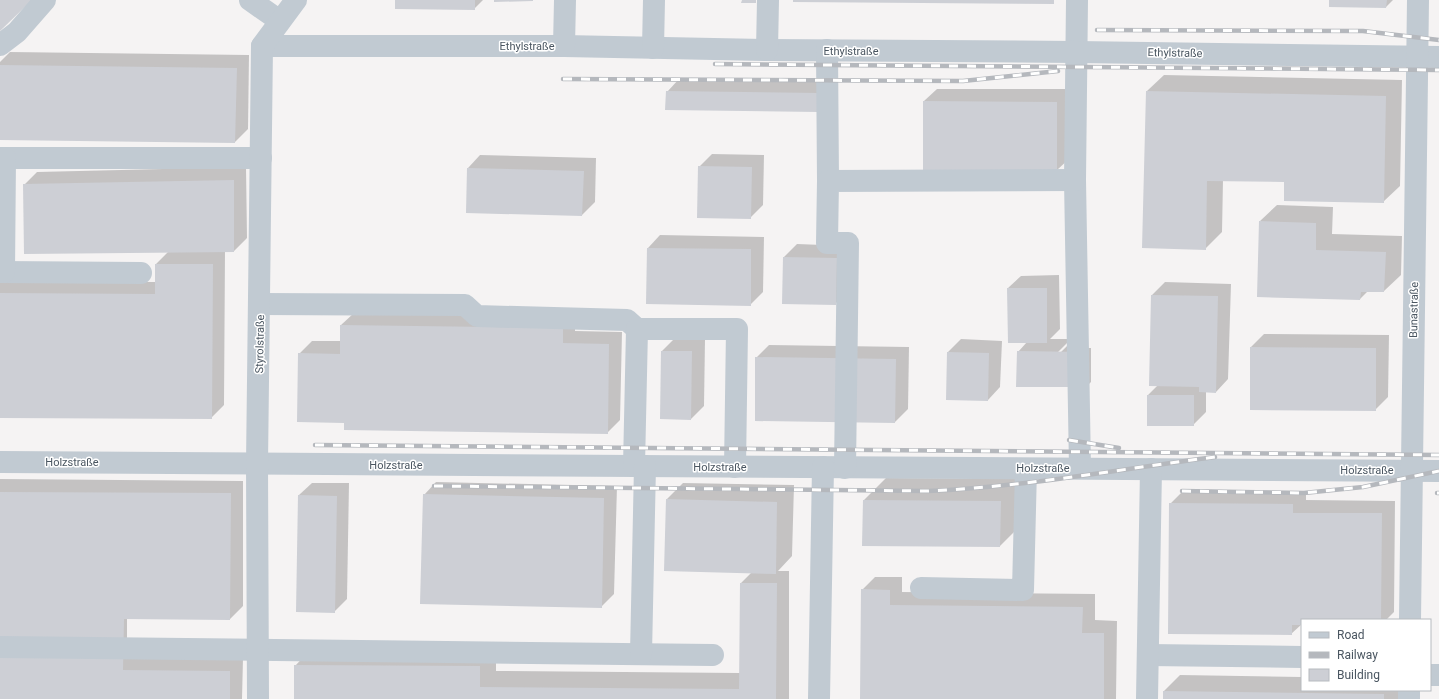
<svg xmlns="http://www.w3.org/2000/svg" width="1439" height="699" font-family="Roboto,sans-serif">
  <rect width="100%" height="100%" fill="#f5f3f3"/>
  <g fill="#0003">
    <path d="M 396,0 L 483,0 L 474,9 Z"/>
    <path d="M 1330,0 L 1393,0 L 1386,7 Z"/>
    <path d="M 10,52 L 249,55 L 248,129 L 235,142 L 0,139 L 0,62 Z"/>
    <path d="M 1164,75 L 1402,80 L 1400,186 L 1383,202 L 1285,181 L 1223,180 L 1222,232 L 1205,249 L 1147,91 Z"/>
    <path d="M 679,79 L 831,80 L 831,98 L 667,92 Z"/>
    <path d="M 937,89 L 1070,89 L 1070,158 L 1057,170 L 924,101 Z"/>
    <path d="M 712,154 L 764,155 L 763,205 L 750,218 L 699,167 Z"/>
    <path d="M 480,155 L 596,158 L 595,202 L 582,215 L 468,168 Z"/>
    <path d="M 246,167 L 247,238 L 234,251 L 225,251 L 224,405 L 211,418 L 0,417 L 0,281 L 156,282 L 156,264 L 168,252 L 24,185 L 37,172 Z"/>
    <path d="M 1277,205 L 1333,207 L 1332,234 L 1402,236 L 1401,275 L 1384,291 L 1368,291 L 1360,299 L 1260,221 Z"/>
    <path d="M 660,235 L 764,237 L 763,292 L 750,305 L 648,248 Z"/>
    <path d="M 797,244 L 849,246 L 848,291 L 835,304 L 784,257 Z"/>
    <path d="M 1059,275 L 1060,329 L 1050,339 L 1071,339 L 1056,354 L 1057,356 L 1072,341 L 1072,348 L 1091,348 L 1091,382 L 1087,386 L 1018,352 L 1027,342 L 1008,288 L 1021,276 Z"/>
    <path d="M 1165,282 L 1231,284 L 1228,379 L 1216,392 L 1206,392 L 1206,412 L 1193,425 L 1148,395 L 1158,385 L 1150,385 L 1152,295 Z"/>
    <path d="M 354,313 L 575,316 L 575,331 L 622,332 L 620,420 L 607,433 L 345,422 L 299,354 L 312,341 L 341,341 L 341,325 Z"/>
    <path d="M 1264,334 L 1389,335 L 1388,397 L 1375,410 L 1251,347 Z"/>
    <path d="M 675,338 L 705,339 L 704,406 L 691,419 L 662,351 Z"/>
    <path d="M 961,339 L 1002,341 L 1000,387 L 988,400 L 948,352 Z"/>
    <path d="M 769,345 L 909,347 L 908,409 L 895,422 L 756,358 Z"/>
    <path d="M 886,478 L 1022,479 L 1022,524 L 1000,546 L 864,500 Z"/>
    <path d="M 0,479 L 243,481 L 243,606 L 230,619 L 127,618 L 127,658 L 243,658 L 242,699 L 0,699 Z"/>
    <path d="M 436,482 L 617,486 L 614,594 L 601,607 L 424,495 Z"/>
    <path d="M 312,483 L 349,483 L 347,599 L 334,612 L 299,495 Z"/>
    <path d="M 683,483 L 794,485 L 792,556 L 778,571 L 789,571 L 789,699 L 295,699 L 295,666 L 311,649 L 496,650 L 496,671 L 740,673 L 741,583 L 752,572 L 667,499 Z"/>
    <path d="M 1183,491 L 1306,492 L 1306,500 L 1395,501 L 1394,612 L 1386,620 L 1302,620 L 1302,624 L 1291,634 L 1170,504 Z"/>
    <path d="M 875,577 L 902,577 L 902,592 L 1095,594 L 1095,620 L 1117,621 L 1116,699 L 861,699 L 862,590 Z"/>
    <path d="M 1180,675 L 1302,677 L 1302,690 L 1400,690 L 1400,699 L 1164,699 L 1164,691 Z"/>
  </g>
  <g fill="#cdcfd5">
    <path d="M 0,0 L 32,0 L 0,31 Z"/>
    <path d="M 395,0 L 475,0 L 475,10 L 395,9 Z"/>
    <path d="M 494,0 L 533,0 L 533,1 L 494,2 Z"/>
    <path d="M 742,0 L 756,0 L 756,3 L 741,3 Z"/>
    <path d="M 793,0 L 1054,0 L 1054,4 L 793,2 Z"/>
    <path d="M 1329,0 L 1387,0 L 1386,8 L 1329,7 Z"/>
    <path d="M 0,65 L 237,68 L 235,143 L 0,140 Z"/>
    <path d="M 666,91 L 819,93 L 818,112 L 665,110 Z"/>
    <path d="M 1146,91 L 1386,96 L 1384,203 L 1284,201 L 1284,182 L 1207,181 L 1206,250 L 1142,248 Z"/>
    <path d="M 923,101 L 1057,102 L 1057,171 L 923,171 Z"/>
    <path d="M 698,166 L 752,167 L 751,219 L 697,218 Z"/>
    <path d="M 467,168 L 584,171 L 582,216 L 466,213 Z"/>
    <path d="M 234,180 L 234,252 L 24,254 L 23,184 Z"/>
    <path d="M 1259,221 L 1316,223 L 1316,250 L 1386,252 L 1384,292 L 1361,292 L 1360,300 L 1257,297 Z"/>
    <path d="M 647,248 L 751,249 L 751,306 L 646,304 Z"/>
    <path d="M 783,257 L 837,258 L 836,305 L 782,304 Z"/>
    <path d="M 155,264 L 213,264 L 212,419 L 0,418 L 0,293 L 155,294 Z"/>
    <path d="M 1007,288 L 1047,288 L 1047,343 L 1008,343 Z"/>
    <path d="M 1151,295 L 1218,296 L 1216,393 L 1199,392 L 1199,387 L 1149,386 Z"/>
    <path d="M 340,325 L 563,328 L 563,343 L 609,344 L 608,434 L 344,430 L 344,423 L 297,422 L 298,353 L 340,354 Z"/>
    <path d="M 1250,347 L 1376,348 L 1376,411 L 1250,410 Z"/>
    <path d="M 661,351 L 692,351 L 691,420 L 660,419 Z"/>
    <path d="M 1017,351 L 1087,352 L 1087,387 L 1016,387 Z"/>
    <path d="M 947,352 L 989,353 L 988,401 L 946,400 Z"/>
    <path d="M 755,357 L 896,359 L 895,423 L 755,421 Z"/>
    <rect x="1147" y="395" width="47" height="31"/>
    <path d="M 0,492 L 231,493 L 230,620 L 124,619 L 123,670 L 230,671 L 230,699 L 0,699 Z"/>
    <path d="M 423,494 L 604,498 L 602,608 L 420,604 Z"/>
    <path d="M 298,495 L 337,496 L 335,613 L 296,612 Z"/>
    <path d="M 666,499 L 777,502 L 776,574 L 664,571 Z"/>
    <path d="M 863,500 L 1001,501 L 1000,547 L 862,546 Z"/>
    <path d="M 1169,503 L 1293,504 L 1293,513 L 1382,513 L 1381,620 L 1302,620 L 1302,625 L 1292,625 L 1292,635 L 1168,634 Z"/>
    <path d="M 740,583 L 777,583 L 776,699 L 294,699 L 294,665 L 480,666 L 480,687 L 739,689 Z"/>
    <path d="M 861,589 L 890,590 L 890,605 L 1083,607 L 1082,633 L 1104,633 L 1104,699 L 860,699 Z"/>
    <path d="M 1163,691 L 1384,694 L 1384,699 L 1163,699 Z"/>
  </g>
  <g fill="none" stroke-linecap="round" stroke-linejoin="round">
    <g stroke="#c1cad2" stroke-width="22">
      <path d="M 250,0 L 280,21"/>
      <path d="M 1077,0 L 1075,180 L 1080,468"/>
      <path d="M 0,45 L 17,32 L 45,0"/>
      <path d="M 262,46 L 564,46 L 767,50 L 1077,52 L 1439,57"/>
      <path d="M 564,46 L 565,0"/>
      <path d="M 653,48 L 654,0"/>
      <path d="M 767,50 L 768,0"/>
      <path d="M 827,50 L 828,181"/>
      <path d="M 0,158 L 261,158"/>
      <path d="M 0,272 L 141,273"/>
      <path d="M 4,272 L 5,158"/>
      <path d="M 261,304 L 465,305 L 477,316 L 627,320 L 637,329"/>
      <path d="M 0,462 L 1439,471"/>
      <path d="M 634,466 L 637,329 L 737,329 L 735,467"/>
      <path d="M 845,468 L 848,243 L 827,243 L 828,181 L 1075,180"/>
      <path d="M 921,588 L 1023,590 L 1026,469"/>
      <path d="M 1410,620 L 1418,0"/>
      <path d="M 0,647 L 713,655"/>
      <path d="M 641,654 L 645,466"/>
      <path d="M 1148,655 L 1302,657"/>
      <path d="M 1430,675 L 1439,675"/>
      <path d="M 258,699 L 257,464 L 262,46 L 296,0"/>
      <path d="M 819,699 L 823,467"/>
      <path d="M 1147,699 L 1151,469"/>
      <path d="M 1409,699 L 1409,690"/>
    </g>
    <defs>
      <g id="rail">
        <path d="M 1097,30 L 1363,31 L 1439,40"/>
        <path d="M 715,64 L 1439,70"/>
        <path d="M 563,79 L 963,81 L 1058,71"/>
        <path d="M 1069,440 L 1119,448"/>
        <path d="M 315,445 L 1439,455"/>
        <path d="M 434,486 L 928,491 C 1024,487 1120,469 1215,457"/>
        <path d="M 1182,491 L 1304,493 L 1363,487 L 1439,471"/>
        <path d="M 1437,493 L 1439,493"/>
      </g>
    </defs>
    <use href="#rail" stroke="#b5b8bd" stroke-width="4.5"/>
    <use href="#rail" stroke="#fff" stroke-width="3" stroke-dasharray="9" stroke-linecap="butt"/>
  </g>
  <g text-anchor="middle" dominant-baseline="central" stroke-width="3" stroke-linejoin="round" paint-order="stroke">
    <g font-size="11" fill="#4a5661" stroke="#fff">
      <text x="527" y="46">Ethylstraße</text>
      <text x="851" y="51">Ethylstraße</text>
      <text transform="translate(1175 53) rotate(1)">Ethylstraße</text>
      <text transform="translate(1414 310) rotate(-89)">Bunastraße</text>
      <text transform="translate(260 344) rotate(-89)">Styrolstraße</text>
      <text x="72" y="462">Holzstraße</text>
      <text x="396" y="465">Holzstraße</text>
      <text x="720" y="467">Holzstraße</text>
      <text x="1043" y="468">Holzstraße</text>
      <text x="1367" y="470">Holzstraße</text>
    </g>
  </g>
  <rect x="1301" y="619" width="130" height="72" fill="#ffffff" stroke="#b7bbc0"/>
  <rect x="1309" y="632" width="20" height="6" fill="#c1cad2" stroke="#b7bbc0"/>
  <text x="1337" y="639" font-size="12" fill="#4a5661">Road</text>
  <rect x="1309" y="652" width="20" height="6" fill="#b5b8bd" stroke="#b7bbc0"/>
  <text x="1337" y="659" font-size="12" fill="#4a5661">Railway</text>
  <rect x="1309" y="669" width="20" height="12" fill="#cdcfd5" stroke="#b7bbc0"/>
  <text x="1337" y="679" font-size="12" fill="#4a5661">Building</text>
</svg>
